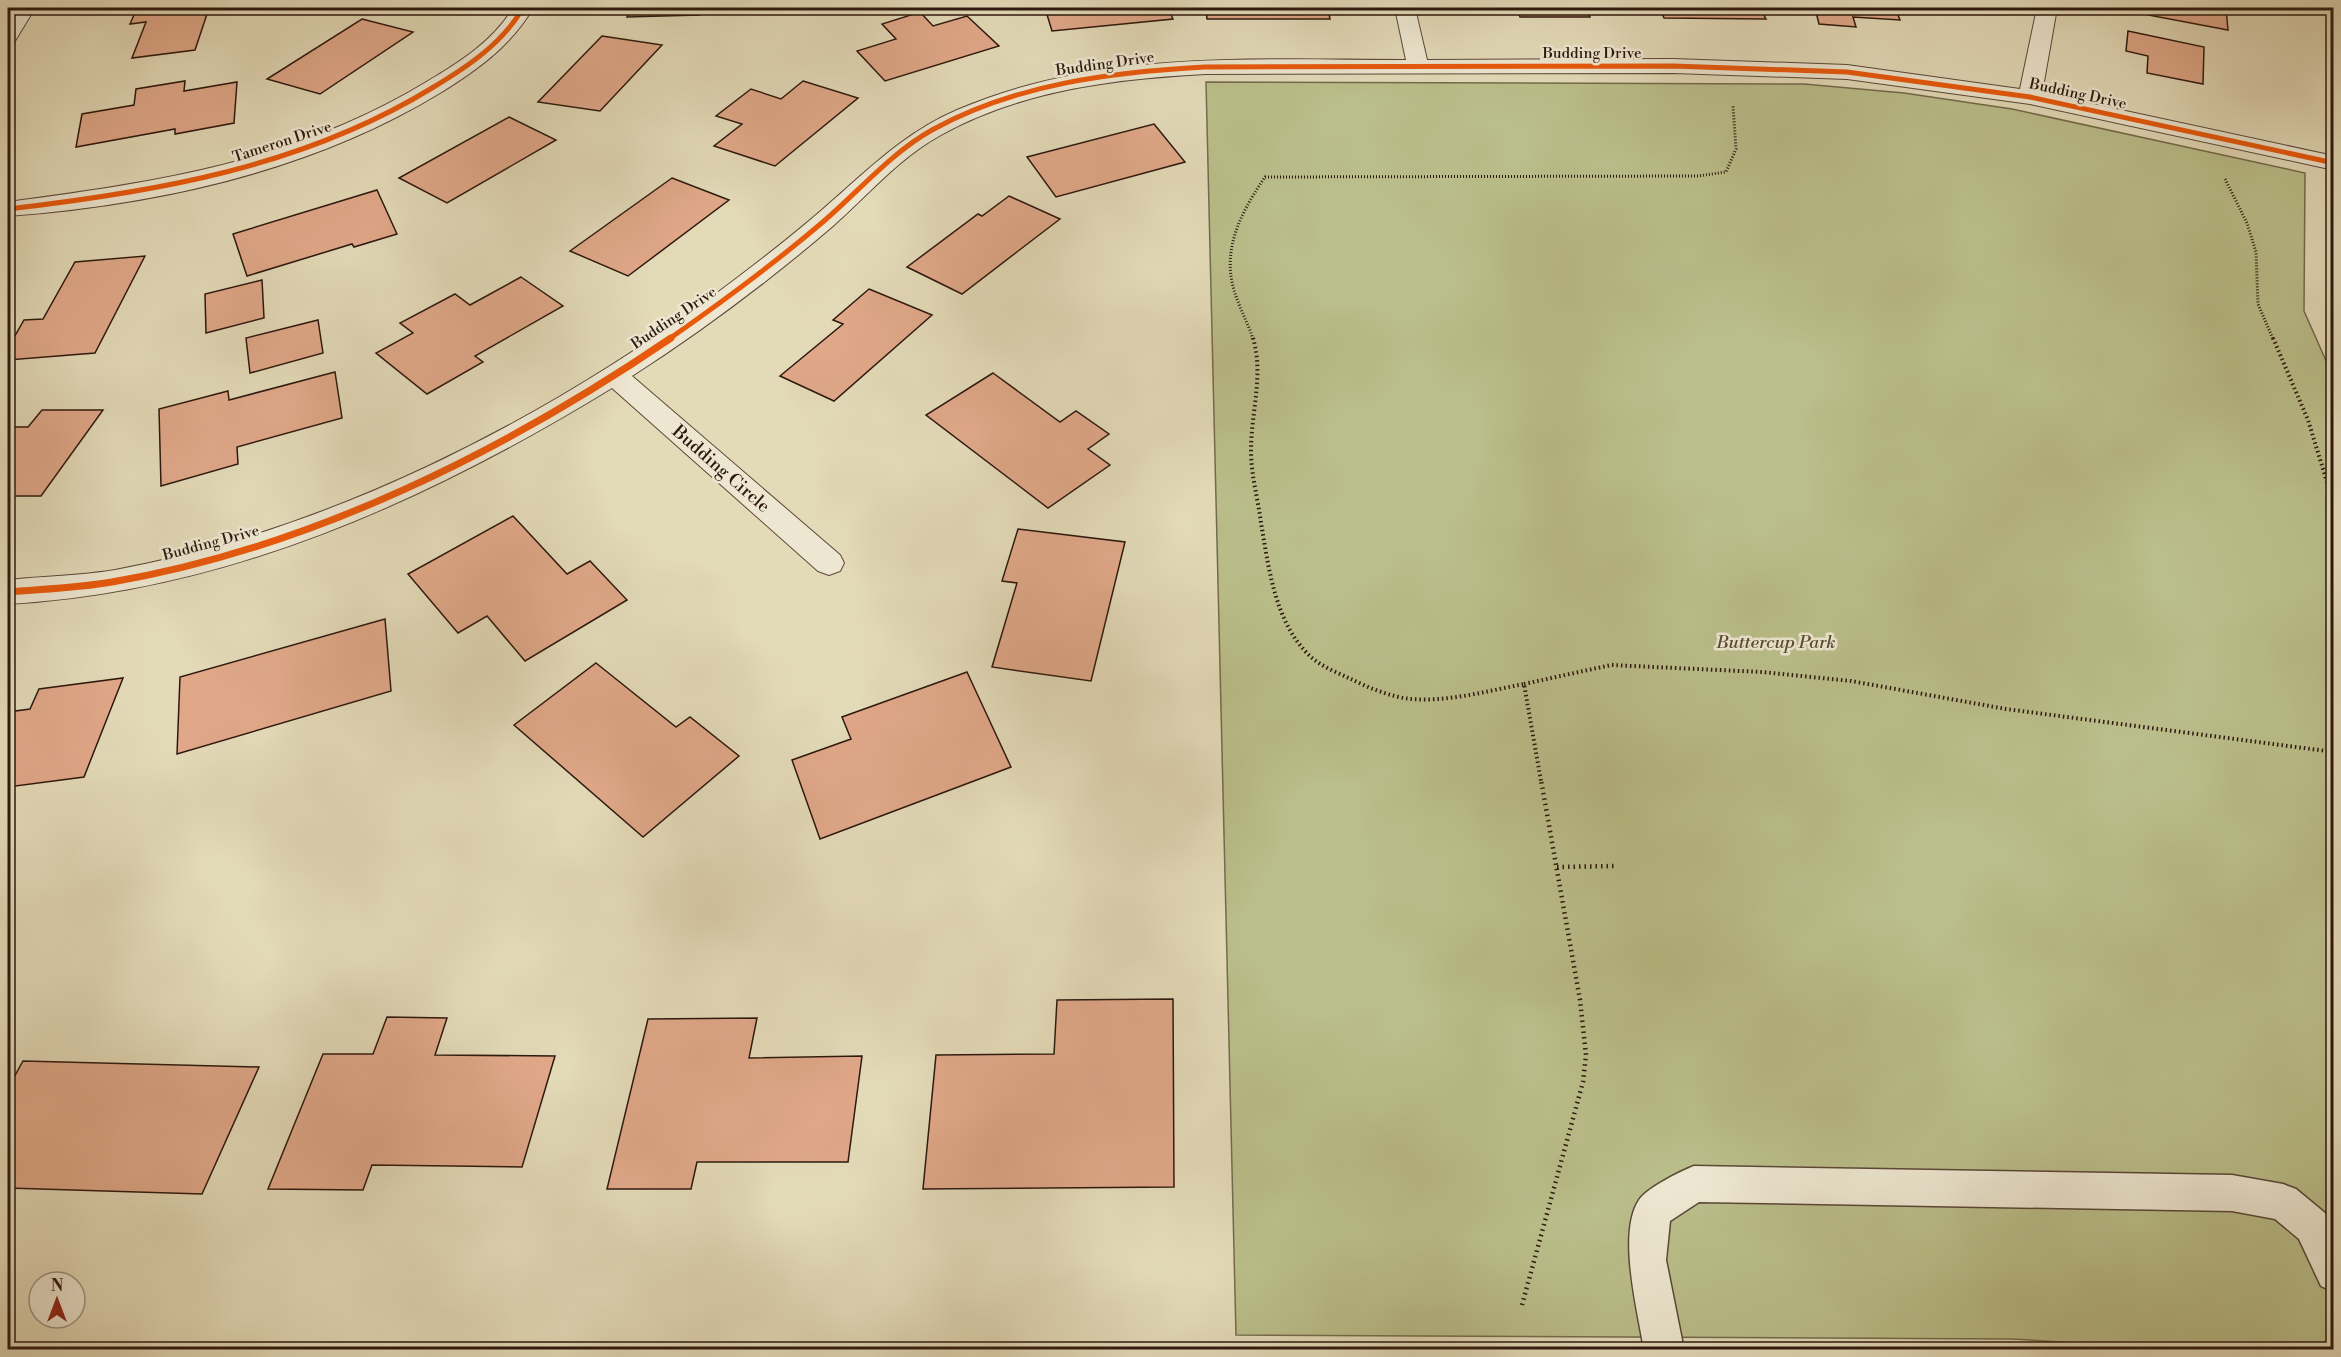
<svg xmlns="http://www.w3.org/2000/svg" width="2341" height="1357" font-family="'Libre Bodoni',serif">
  <rect width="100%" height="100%" fill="#e3dab8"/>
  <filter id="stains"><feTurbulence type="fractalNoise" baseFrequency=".00333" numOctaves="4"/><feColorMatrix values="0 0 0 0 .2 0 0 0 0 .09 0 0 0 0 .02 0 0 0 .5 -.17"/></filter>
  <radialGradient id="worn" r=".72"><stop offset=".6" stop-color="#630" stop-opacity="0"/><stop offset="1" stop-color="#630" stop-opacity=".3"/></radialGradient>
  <path fill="#babe8a" stroke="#746b4c" stroke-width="1.5" d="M 1206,82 L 1804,84 L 1904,93 L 2012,109 L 2305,173 L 2304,311 L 2334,379 L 2333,1349 L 2179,1349 L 2012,1339 L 1236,1335 Z"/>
  <g fill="#e0a889" stroke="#2d180e" stroke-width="1.5">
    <path d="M 137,8 L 209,8 L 195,50 L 132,58 L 146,22 L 130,24 Z"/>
    <path d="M 631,8 L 703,8 L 700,15 L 627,17 Z"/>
    <path d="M 1045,8 L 1168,8 L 1173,19 L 1052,31 Z"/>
    <path d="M 1206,8 L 1328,8 L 1330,19 L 1207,19 Z"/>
    <path d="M 1477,8 L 1587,8 L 1590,17 L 1520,17 L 1518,11 L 1478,11 Z"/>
    <path d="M 1660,8 L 1760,8 L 1766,19 L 1664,18 Z"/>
    <path d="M 1815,8 L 1895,8 L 1900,20 L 1853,17 L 1856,27 L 1819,24 Z"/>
    <path d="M 2148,8 L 2226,8 L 2228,30 L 2148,15 Z"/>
    <path d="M 920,12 L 933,26 L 967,16 L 999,46 L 885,81 L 857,51 L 896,39 L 882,24 Z"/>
    <path d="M 362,19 L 413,32 L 320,94 L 267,79 Z"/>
    <path d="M 2128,31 L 2204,47 L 2203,84 L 2147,73 L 2148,56 L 2126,51 Z"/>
    <path d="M 602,36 L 662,45 L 600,111 L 538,102 Z"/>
    <path d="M 185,81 L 184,91 L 237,82 L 234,123 L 175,134 L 175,129 L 76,147 L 82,114 L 134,105 L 136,89 Z"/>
    <path d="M 803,81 L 858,98 L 775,166 L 714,146 L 742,124 L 716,116 L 751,89 L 781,99 Z"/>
    <path d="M 509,117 L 556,140 L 447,203 L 399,178 Z"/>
    <path d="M 1154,124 L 1185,162 L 1056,197 L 1027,157 Z"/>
    <path d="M 672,178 L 729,200 L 628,276 L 570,251 Z"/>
    <path d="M 377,190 L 397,234 L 354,247 L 352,244 L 247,276 L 233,234 Z"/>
    <path d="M 1009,196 L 1060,219 L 962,294 L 907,267 L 978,214 L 982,216 Z"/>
    <path d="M 145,256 L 95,353 L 8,360 L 8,348 L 24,320 L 43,319 L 75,262 Z"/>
    <path d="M 521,277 L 563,306 L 475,356 L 483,362 L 427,394 L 376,353 L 413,333 L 400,323 L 455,294 L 470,305 Z"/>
    <path d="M 262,280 L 264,318 L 206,333 L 205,294 Z"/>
    <path d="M 869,289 L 932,315 L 834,401 L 780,376 L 843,324 L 833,320 Z"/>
    <path d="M 318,320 L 323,353 L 250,373 L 246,338 Z"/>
    <path d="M 335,372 L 342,418 L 237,447 L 238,464 L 161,486 L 159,409 L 228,391 L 229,400 Z"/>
    <path d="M 993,373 L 1060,422 L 1076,411 L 1109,434 L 1088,449 L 1110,465 L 1048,508 L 926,415 Z"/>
    <path d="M 42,410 L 103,410 L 41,496 L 8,496 L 8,427 L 28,427 Z"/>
    <path d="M 513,516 L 567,574 L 590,561 L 627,600 L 525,661 L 487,616 L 458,633 L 408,574 Z"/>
    <path d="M 1018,529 L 1125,542 L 1091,681 L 992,667 L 1017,583 L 1002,581 Z"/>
    <path d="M 385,619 L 391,691 L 177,754 L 180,677 Z"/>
    <path d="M 596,663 L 676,727 L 690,717 L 739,756 L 643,837 L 514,725 Z"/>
    <path d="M 967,672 L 1011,767 L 820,839 L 792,760 L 851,739 L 842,717 Z"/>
    <path d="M 123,678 L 84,777 L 8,787 L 8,712 L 30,709 L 39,689 Z"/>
    <path d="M 1173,999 L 1174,1187 L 923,1189 L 936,1055 L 1054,1054 L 1057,1000 Z"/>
    <path d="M 387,1017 L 447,1018 L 435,1055 L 555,1056 L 522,1167 L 372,1165 L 363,1190 L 268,1189 L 323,1054 L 373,1054 Z"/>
    <path d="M 757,1018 L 749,1058 L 862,1056 L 848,1162 L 697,1162 L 691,1189 L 607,1189 L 648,1019 Z"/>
    <path d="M 23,1061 L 259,1067 L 202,1194 L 8,1188 L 8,1088 Z"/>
  </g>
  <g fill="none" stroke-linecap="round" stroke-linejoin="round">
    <defs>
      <path id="service" d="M 1694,1166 L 2232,1175 L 2283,1184 L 2296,1189 L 2325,1213 L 2334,1230 L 2334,1292 L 2321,1286 L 2299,1239 L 2275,1219 L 2232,1211 L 1699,1202 L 1670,1221 L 1666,1260 L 1684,1350 L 1644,1350 C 1638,1312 1617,1233 1639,1200 C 1647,1188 1681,1171 1694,1166 Z"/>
      <g id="minor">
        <path d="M 513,8 L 533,8 C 511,46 477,70 440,93 C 312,171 156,205 8,216 L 8,202 C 158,182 295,162 428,81 C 460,62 493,41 513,8 Z"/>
        <path d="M 1395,8 L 1415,8 L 1427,60 L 1673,59 L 1847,65 L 2020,89 L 2037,8 L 2057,8 L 2042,93 L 2334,156 L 2334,170 L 2030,104 L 1847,79 L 1673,73 L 1205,74 C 1114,79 1022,90 941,135 C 899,158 868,195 833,226 C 770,280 702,331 632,376 L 840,555 L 844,563 L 840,571 L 829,575 L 818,571 L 612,388 C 427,501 226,592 8,604 L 8,580 C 43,576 80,576 115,570 C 330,530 537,424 713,296 C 748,270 783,243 816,215 C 862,176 901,134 957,110 C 1098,49 1256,60 1406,60 Z"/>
      </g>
      <path id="tertiary" d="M 15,8 L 35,8 L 15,41 L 8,43 L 8,20 Z"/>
    </defs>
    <use href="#service" stroke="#5a4838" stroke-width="3"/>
    <use href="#minor" stroke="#5a4838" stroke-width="2"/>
    <use href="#tertiary" stroke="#5a4838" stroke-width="2"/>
    <g stroke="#2d180e" stroke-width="3" stroke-dasharray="1 2" stroke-linecap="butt">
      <path d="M 2225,179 L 2247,223 L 2256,252 L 2258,304 L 2273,339"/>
      <path d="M 1253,339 C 1247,320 1236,302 1232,282 C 1224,243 1244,208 1265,177 L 1698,176 L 1726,172 L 1736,149 L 1733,106"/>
    </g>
    <g stroke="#2d180e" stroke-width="4" stroke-dasharray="1.5 3" stroke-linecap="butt">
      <path d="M 1253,338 C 1264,376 1251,412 1251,451 C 1251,475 1258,499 1261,523 C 1269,569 1275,624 1311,657 C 1322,667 1338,673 1351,679 C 1369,688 1391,697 1411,699 C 1449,702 1487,691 1524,684 L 1541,781"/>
      <path d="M 2273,338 L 2308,420 L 2334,505"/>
      <path d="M 1524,684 L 1611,665 L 1762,672 L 1851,681 L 2006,709 L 2334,752"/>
    </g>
    <g stroke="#2d180e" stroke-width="4.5" stroke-dasharray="1.5 4" stroke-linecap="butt">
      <path d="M 1557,867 L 1615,866"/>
      <path d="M 1522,1305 L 1583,1082 L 1586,1055 L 1580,1000 L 1541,780"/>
    </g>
    <use href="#service" fill="#ede7d1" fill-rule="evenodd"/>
    <use href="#minor" fill="#ede7d1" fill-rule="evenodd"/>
    <use href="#tertiary" fill="#ede7d1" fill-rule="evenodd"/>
    <defs>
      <g id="cycleway-far1">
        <path d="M 8,209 C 156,192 303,167 432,88 C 467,67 502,44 523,8"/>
        <path d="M 669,339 C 722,302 775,263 824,221 C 860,190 891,153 932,130 C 1015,84 1112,72 1205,67 L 1673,66 L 1847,72 L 2030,97 L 2334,163"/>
      </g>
      <path id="cycleway" d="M 8,592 C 43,589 78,588 112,582 C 311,548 505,451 671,338"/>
    </defs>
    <use href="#cycleway-far1" stroke="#ede7d1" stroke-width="8"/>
    <use href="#cycleway" stroke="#ede7d1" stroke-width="10"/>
    <use href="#cycleway-far1" stroke="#e8590c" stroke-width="5"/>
    <use href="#cycleway" stroke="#e8590c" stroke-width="7"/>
  </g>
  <g text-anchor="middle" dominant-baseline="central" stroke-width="5" stroke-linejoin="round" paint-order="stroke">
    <g font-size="15" fill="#2d180e" stroke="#ede7d1">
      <text x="1592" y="53">Budding Drive</text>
      <text transform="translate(1105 64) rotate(-8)">Budding Drive</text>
      <text transform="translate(2078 94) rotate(12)">Budding Drive</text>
      <text transform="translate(282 142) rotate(-18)">Tameron Drive</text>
      <text transform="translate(674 318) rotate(-34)">Budding Drive</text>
      <text transform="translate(211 543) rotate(-15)">Budding Drive</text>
    </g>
    <g font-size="18" fill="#2d180e" stroke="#ede7d1">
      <text transform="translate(721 469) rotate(41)">Budding Circle</text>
    </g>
    <g font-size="18" font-style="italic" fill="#574a33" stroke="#ede7d1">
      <text x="1776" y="642">Buttercup Park</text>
    </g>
  </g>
  <rect width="2341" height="1357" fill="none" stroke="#e3dab8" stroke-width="30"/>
  <rect x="9" y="9" width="2323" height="1339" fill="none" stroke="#2d180e" stroke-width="3"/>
  <rect x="15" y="15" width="2311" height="1327" fill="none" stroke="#2d180e" stroke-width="1.5"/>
  <g transform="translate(57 1300)"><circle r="28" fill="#ede7d1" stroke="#a09483" stroke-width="1.5"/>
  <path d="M0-4.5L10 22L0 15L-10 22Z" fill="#8f2418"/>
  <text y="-9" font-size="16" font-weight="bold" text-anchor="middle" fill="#2d180e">N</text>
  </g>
  <rect width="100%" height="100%" filter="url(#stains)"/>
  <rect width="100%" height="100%" fill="url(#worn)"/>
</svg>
